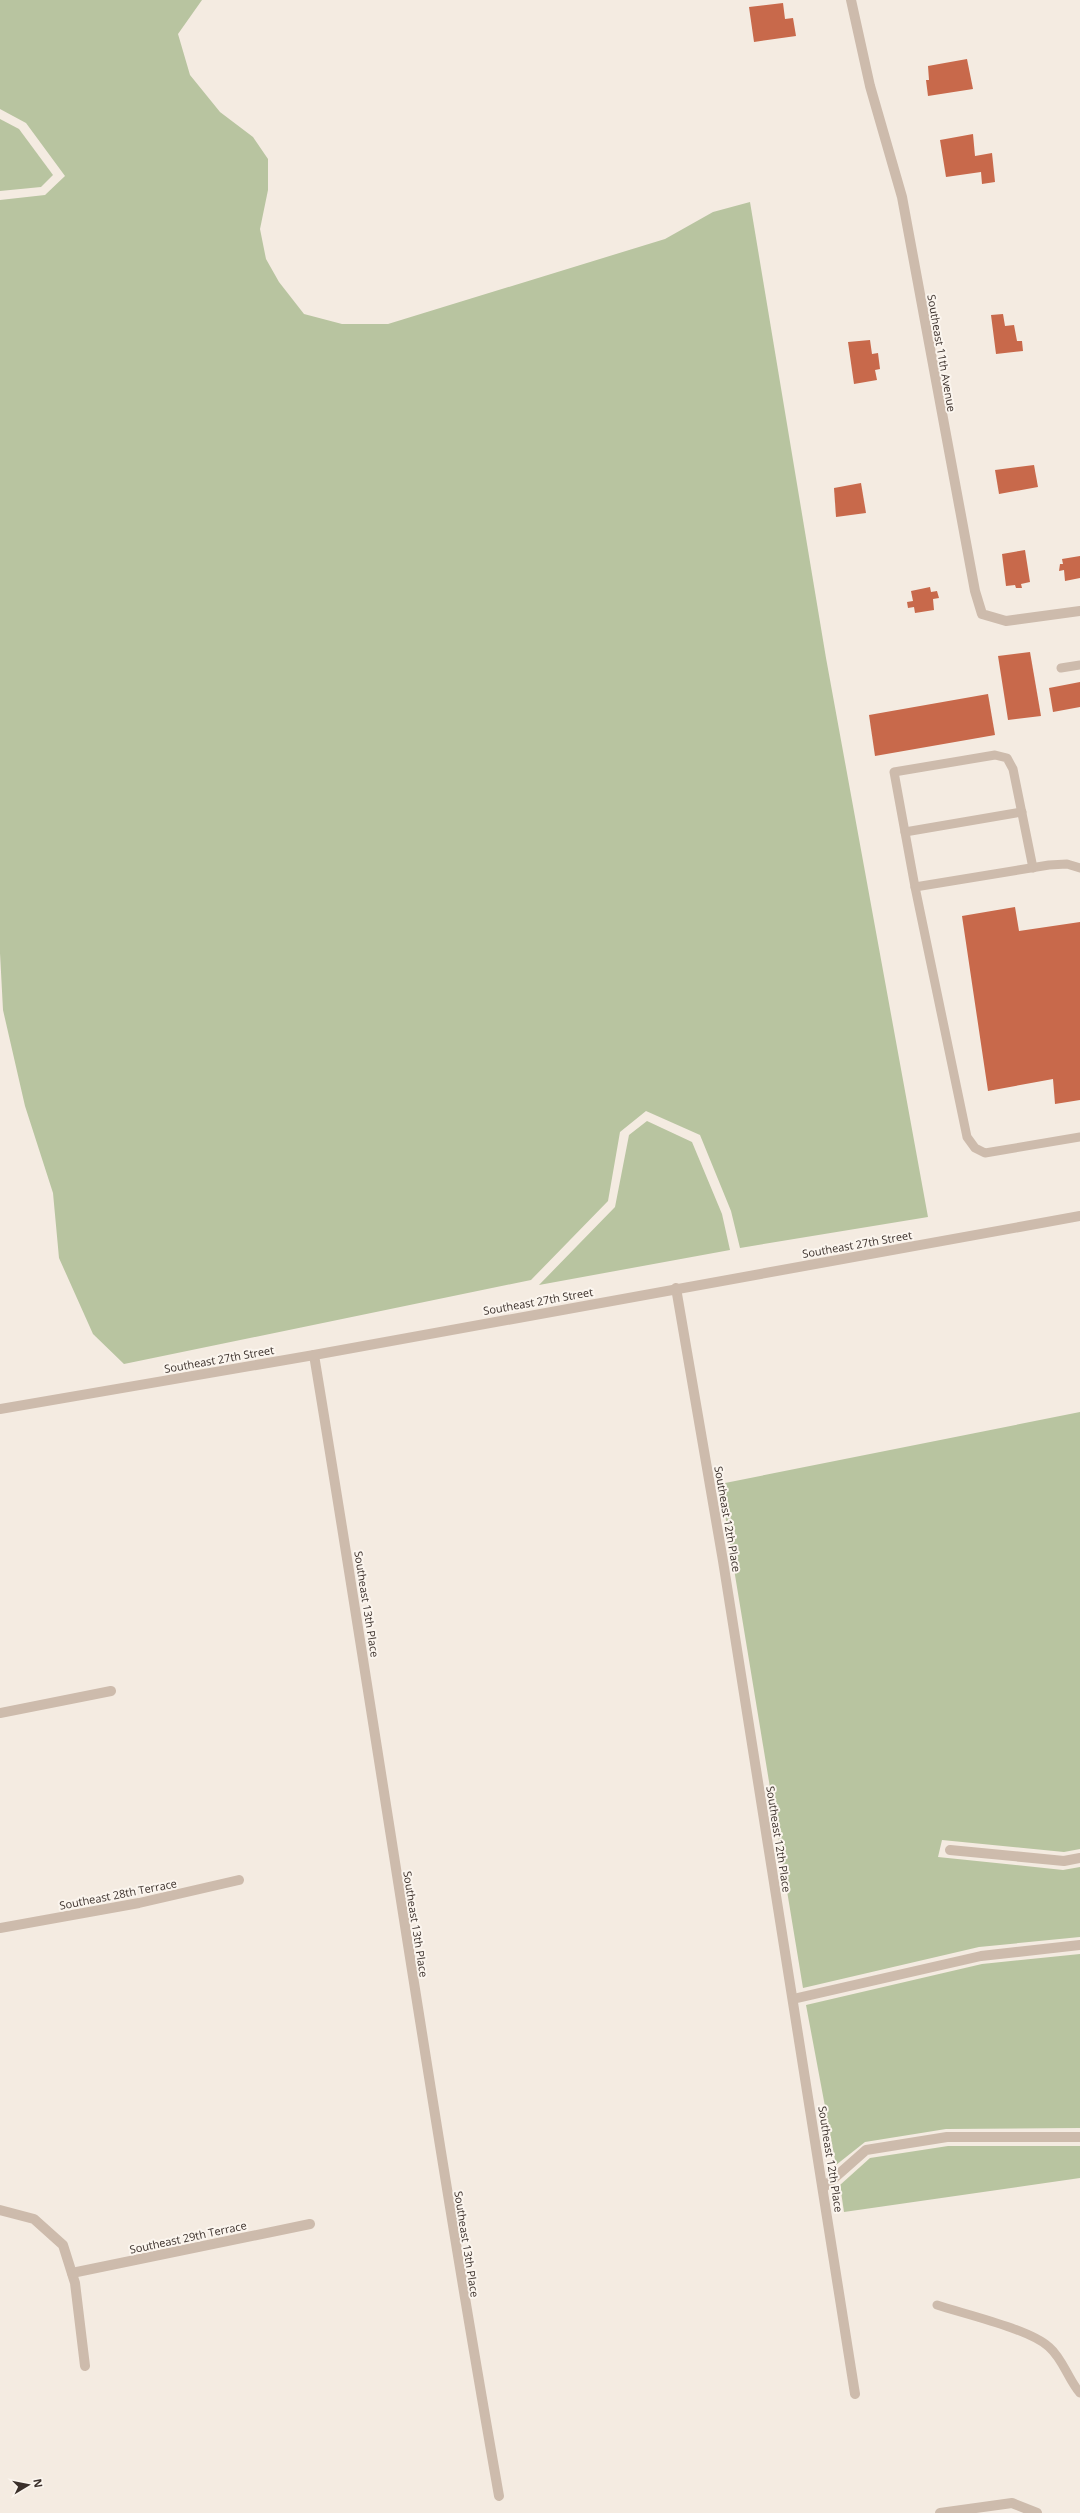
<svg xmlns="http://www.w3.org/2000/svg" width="1080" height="2513" font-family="'Open Sans',sans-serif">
  <rect width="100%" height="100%" fill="#f4ebe1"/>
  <g fill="#b8c4a0">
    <path d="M 0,0 L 202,0 L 178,34 L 190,75 L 220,112 L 253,137 L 268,159 L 268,190 L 260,229 L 266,259 L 279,282 L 304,314 L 342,324 L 388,324 L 665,239 L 713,212 L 750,202 L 826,658 L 928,1217 L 740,1248 L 731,1211 L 700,1135 L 646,1111 L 620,1132 L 608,1201 L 531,1280 L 124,1364 L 93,1334 L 59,1258 L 53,1193 L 25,1106 L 3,1010 L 0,953 L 0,200 L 45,195 L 65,176 L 26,123 L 0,109 Z"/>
    <path d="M 0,119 L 19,129 L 53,175 L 41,187 L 0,191 Z"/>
    <path d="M 647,1121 L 692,1142 L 722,1214 L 730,1250 L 539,1285 L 615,1207 L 629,1135 Z"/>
    <path d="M 1080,1412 L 1080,1849 L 1064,1852 L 942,1840 L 938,1857 L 1063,1870 L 1080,1867 L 1080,1937 L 979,1947 L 803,1988 L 720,1484 Z"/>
    <path d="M 1080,1954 L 1080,2128 L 946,2129 L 865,2142 L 836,2165 L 806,2005 L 982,1964 Z"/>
    <path d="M 948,2146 L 1080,2146 L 1080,2178 L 844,2212 L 840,2185 L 870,2158 Z"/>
  </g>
  <g fill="#c8694b">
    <path d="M 783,3 L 785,19 L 793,18 L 796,36 L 754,42 L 749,7 Z"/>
    <path d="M 967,59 L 973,89 L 928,96 L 926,80 L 929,80 L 928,66 Z"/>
    <path d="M 973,134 L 975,156 L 992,153 L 995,182 L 982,184 L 981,172 L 946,177 L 940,140 Z"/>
    <path d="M 1003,314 L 1005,326 L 1014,325 L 1017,341 L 1022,341 L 1023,351 L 996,354 L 991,315 Z"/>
    <path d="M 870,340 L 872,354 L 878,353 L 880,369 L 875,370 L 877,380 L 854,384 L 848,342 Z"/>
    <path d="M 1034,465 L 1038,487 L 999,494 L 995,470 Z"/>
    <path d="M 861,483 L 866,513 L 836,517 L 834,488 Z"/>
    <path d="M 1025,550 L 1030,582 L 1021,584 L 1022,588 L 1016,588 L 1015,585 L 1006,586 L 1002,554 Z"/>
    <path d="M 1080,556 L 1080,578 L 1065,581 L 1064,570 L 1059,571 L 1060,564 L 1063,564 L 1062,559 Z"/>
    <path d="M 930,587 L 931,592 L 937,591 L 939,598 L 933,599 L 934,610 L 915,613 L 914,607 L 908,608 L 907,602 L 913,601 L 911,591 Z"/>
    <path d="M 1030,652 L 1041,716 L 1008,720 L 998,656 Z"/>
    <path d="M 1080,682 L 1080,707 L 1053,712 L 1049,688 Z"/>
    <path d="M 988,694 L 995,735 L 875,756 L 869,715 Z"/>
    <path d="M 1015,907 L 1019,931 L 1080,922 L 1080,1100 L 1055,1104 L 1053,1079 L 988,1091 L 962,916 Z"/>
  </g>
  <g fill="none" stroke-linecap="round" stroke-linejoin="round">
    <g stroke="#cdbbac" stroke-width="9">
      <path d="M 1061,668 L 1080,665"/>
      <path d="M 905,832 L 1022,812"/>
      <path d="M 1080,868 L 1067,864 L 1049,865 L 915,887 L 967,1137 L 975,1148 L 985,1153 L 1080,1137"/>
      <path d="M 915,887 L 894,772 L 995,755 L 1007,758 L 1013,769 L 1033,868"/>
      <path d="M 937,2305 C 964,2314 1030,2329 1049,2347 C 1063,2359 1068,2379 1080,2393"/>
    </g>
    <g stroke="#cdbbac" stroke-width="10">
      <path d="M 851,0 L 870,86 L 902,197 L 975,591 L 982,614 L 1006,621 L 1080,611"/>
      <path d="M 676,1288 L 723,1561 L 855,2394"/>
      <path d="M 314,1355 C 377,1735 432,2117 499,2496"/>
      <path d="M 0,1713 L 111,1691"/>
      <path d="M 950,1850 L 1064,1861 L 1080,1858"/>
      <path d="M 0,1928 L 139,1903 L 239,1880"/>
      <path d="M 793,1999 L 981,1956 L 1080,1945"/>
      <path d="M 823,2188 L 866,2150 L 947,2137 L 1080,2137"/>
      <path d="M 0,2210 L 34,2219 L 63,2245 L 75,2283 L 85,2366"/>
      <path d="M 72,2273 L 310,2224"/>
      <path d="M 940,2513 L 1012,2503 L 1037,2513"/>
    </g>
    <path stroke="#cdbbac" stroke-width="10" d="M 0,1409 L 314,1355 L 1080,1216"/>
  </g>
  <g text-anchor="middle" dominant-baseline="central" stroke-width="4" stroke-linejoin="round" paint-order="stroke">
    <g font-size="11" fill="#3b302b" stroke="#fbf5ee">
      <text transform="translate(942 353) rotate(80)">Southeast 11th Avenue</text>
      <text transform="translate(857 1244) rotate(-10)">Southeast 27th Street</text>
      <text transform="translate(538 1301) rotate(-10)">Southeast 27th Street</text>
      <text transform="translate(219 1359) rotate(-10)">Southeast 27th Street</text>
      <text transform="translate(728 1519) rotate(80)">Southeast 12th Place</text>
      <text transform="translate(367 1604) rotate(81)">Southeast 13th Place</text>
      <text transform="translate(779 1839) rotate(81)">Southeast 12th Place</text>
      <text transform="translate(118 1894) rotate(-11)">Southeast 28th Terrace</text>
      <text transform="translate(416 1924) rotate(81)">Southeast 13th Place</text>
      <text transform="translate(831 2159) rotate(81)">Southeast 12th Place</text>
      <text transform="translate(188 2237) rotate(-12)">Southeast 29th Terrace</text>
      <text transform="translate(467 2244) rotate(81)">Southeast 13th Place</text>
    </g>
  </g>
  <g transform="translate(28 2485) rotate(80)" stroke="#fbf5ee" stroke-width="3" paint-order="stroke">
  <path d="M0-3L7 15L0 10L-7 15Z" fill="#3b302b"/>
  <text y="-6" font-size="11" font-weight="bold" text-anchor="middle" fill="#3b302b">N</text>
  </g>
</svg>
